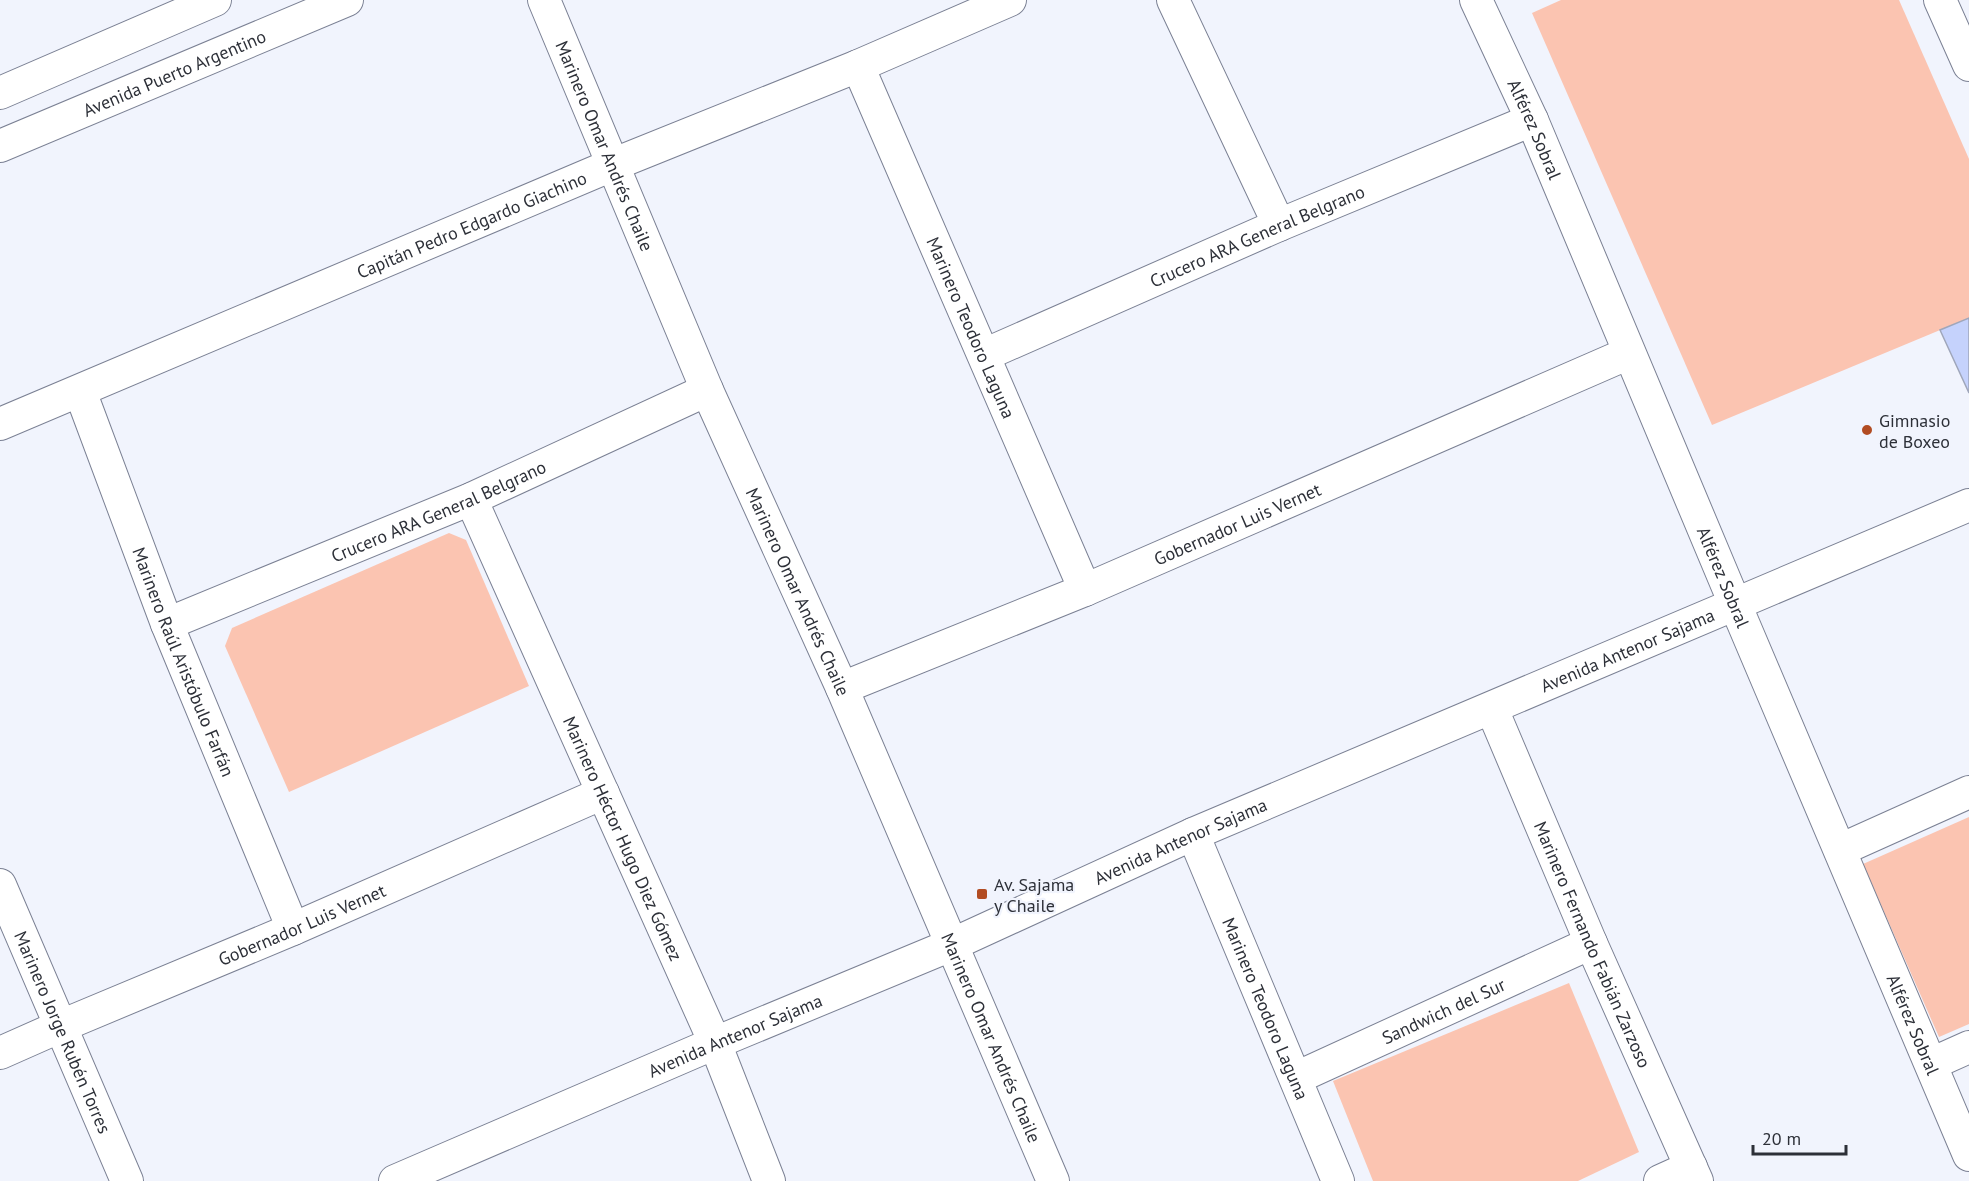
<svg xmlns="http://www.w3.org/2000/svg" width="1969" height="1181" font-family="'PT Sans',sans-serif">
  <rect width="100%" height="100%" fill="#f1f4fd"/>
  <g fill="#fbc4b1">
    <path d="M 1561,0 L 1899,0 L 1969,159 L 1969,318 L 1712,425 L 1532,13 Z"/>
    <path d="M 449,533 L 466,540 L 529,686 L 289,792 L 225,646 L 232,628 Z"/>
    <path d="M 1969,817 L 1969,1024 L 1939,1037 L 1863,864 Z"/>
    <path d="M 1569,983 L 1639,1152 L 1578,1181 L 1373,1181 L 1333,1081 Z"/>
  </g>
  <path fill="#c5d2fc" stroke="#9fa6ba" stroke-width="1.5" d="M 1969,318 L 1969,393 L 1940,330 Z"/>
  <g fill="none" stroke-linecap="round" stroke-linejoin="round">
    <defs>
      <g id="minor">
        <path id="s1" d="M 544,0 L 707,390 L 842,688 L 1053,1181"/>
        <path d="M 1173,0 L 1279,225"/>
        <path id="s2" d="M 1476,0 L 1532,120 L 1735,604 L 1969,1155"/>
        <path d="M 1940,0 L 1969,65"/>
        <path id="s3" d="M 858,66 L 1085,590"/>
        <path d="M 0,93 L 215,0"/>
        <path id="s4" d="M 0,146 L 347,0"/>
        <path id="s5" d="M 984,355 L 1279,225 L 1532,120"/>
        <path id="s6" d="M 80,391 L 167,624 L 293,929"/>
        <path id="s7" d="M 0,424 L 612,165 L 858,66 L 1010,0"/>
        <path id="s8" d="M 471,499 L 715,1043 L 769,1181"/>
        <path id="s9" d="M 167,624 L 471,499 L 707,390"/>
        <path id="s10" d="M 842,688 L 1085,590 L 1629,353"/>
        <path id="s11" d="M 1492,709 L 1591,943 L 1697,1181"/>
        <path id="s12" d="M 1193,834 L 1338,1181"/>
        <path d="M 1840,850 L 1969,792"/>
        <path id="s13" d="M 0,885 L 127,1181"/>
        <path id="s14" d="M 0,1053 L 61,1026 L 293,929 L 603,793"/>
        <path d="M 1931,1064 L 1969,1047"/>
        <path id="s15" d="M 1296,1078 L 1591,943"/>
        <path id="s16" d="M 395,1181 L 715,1043 L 951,945 L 1193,834 L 1969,505"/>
        <path d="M 1660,1181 L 1691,1167"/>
      </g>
    </defs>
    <use href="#minor" stroke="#7b8194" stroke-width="34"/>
    <use href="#minor" stroke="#fff" stroke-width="32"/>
  </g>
  <g fill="#b24c22" stroke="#f1f4fd" stroke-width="2">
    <circle cx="1867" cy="430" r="6"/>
    <rect x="976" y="888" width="12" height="12" rx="3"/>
  </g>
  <g text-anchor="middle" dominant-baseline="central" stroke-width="4.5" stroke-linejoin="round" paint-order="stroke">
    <g font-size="18" fill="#2d3038" stroke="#f1f4fd">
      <text stroke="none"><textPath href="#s4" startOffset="189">Avenida Puerto Argentino</textPath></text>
      <text stroke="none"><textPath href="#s2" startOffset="142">Alférez Sobral</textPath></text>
      <text stroke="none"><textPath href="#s1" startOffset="158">Marinero Omar Andrés Chaile</textPath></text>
      <text stroke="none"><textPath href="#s7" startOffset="512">Capitán Pedro Edgardo Giachino</textPath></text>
      <text stroke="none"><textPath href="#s5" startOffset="298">Crucero ARA General Belgrano</textPath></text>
      <text stroke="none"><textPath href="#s3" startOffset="285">Marinero Teodoro Laguna</textPath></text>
      <text stroke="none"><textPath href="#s9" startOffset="294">Crucero ARA General Belgrano</textPath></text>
      <text stroke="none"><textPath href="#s10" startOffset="428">Gobernador Luis Vernet</textPath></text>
      <text stroke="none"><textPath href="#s2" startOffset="628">Alférez Sobral</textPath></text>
      <text stroke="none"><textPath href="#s1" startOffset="644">Marinero Omar Andrés Chaile</textPath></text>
      <text stroke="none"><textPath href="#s16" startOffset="1342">Avenida Antenor Sajama</textPath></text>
      <text stroke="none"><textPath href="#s6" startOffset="290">Marinero Raúl Aristóbulo Farfán</textPath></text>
      <text stroke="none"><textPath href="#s8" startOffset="372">Marinero Héctor Hugo Diez Gómez</textPath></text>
      <text stroke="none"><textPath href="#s16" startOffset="856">Avenida Antenor Sajama</textPath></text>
      <text stroke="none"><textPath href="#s14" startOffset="328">Gobernador Luis Vernet</textPath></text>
      <text stroke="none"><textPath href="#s11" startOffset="256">Marinero Fernando Fabián Zarzoso</textPath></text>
      <text stroke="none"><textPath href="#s12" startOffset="189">Marinero Teodoro Laguna</textPath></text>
      <text stroke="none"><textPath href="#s15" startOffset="162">Sandwich del Sur</textPath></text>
      <text stroke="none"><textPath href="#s2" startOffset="1114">Alférez Sobral</textPath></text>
      <text stroke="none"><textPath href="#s13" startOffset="160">Marinero Jorge Rubén Torres</textPath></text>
      <text stroke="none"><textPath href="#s16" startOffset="370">Avenida Antenor Sajama</textPath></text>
      <text stroke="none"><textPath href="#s1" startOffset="1130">Marinero Omar Andrés Chaile</textPath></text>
    </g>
    <g font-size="18" fill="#2d3038" stroke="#f1f4fd" text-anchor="start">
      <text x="1879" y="420">Gimnasio<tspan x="1879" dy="21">de Boxeo</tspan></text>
      <text x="994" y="884">Av. Sajama<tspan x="994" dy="21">y Chaile</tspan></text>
    </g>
  </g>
  <path d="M1753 1145v9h93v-9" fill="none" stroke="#2d3038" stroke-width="3"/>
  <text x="1762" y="1145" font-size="18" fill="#2d3038" stroke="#f1f4fd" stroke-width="4.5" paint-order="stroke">20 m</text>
</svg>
